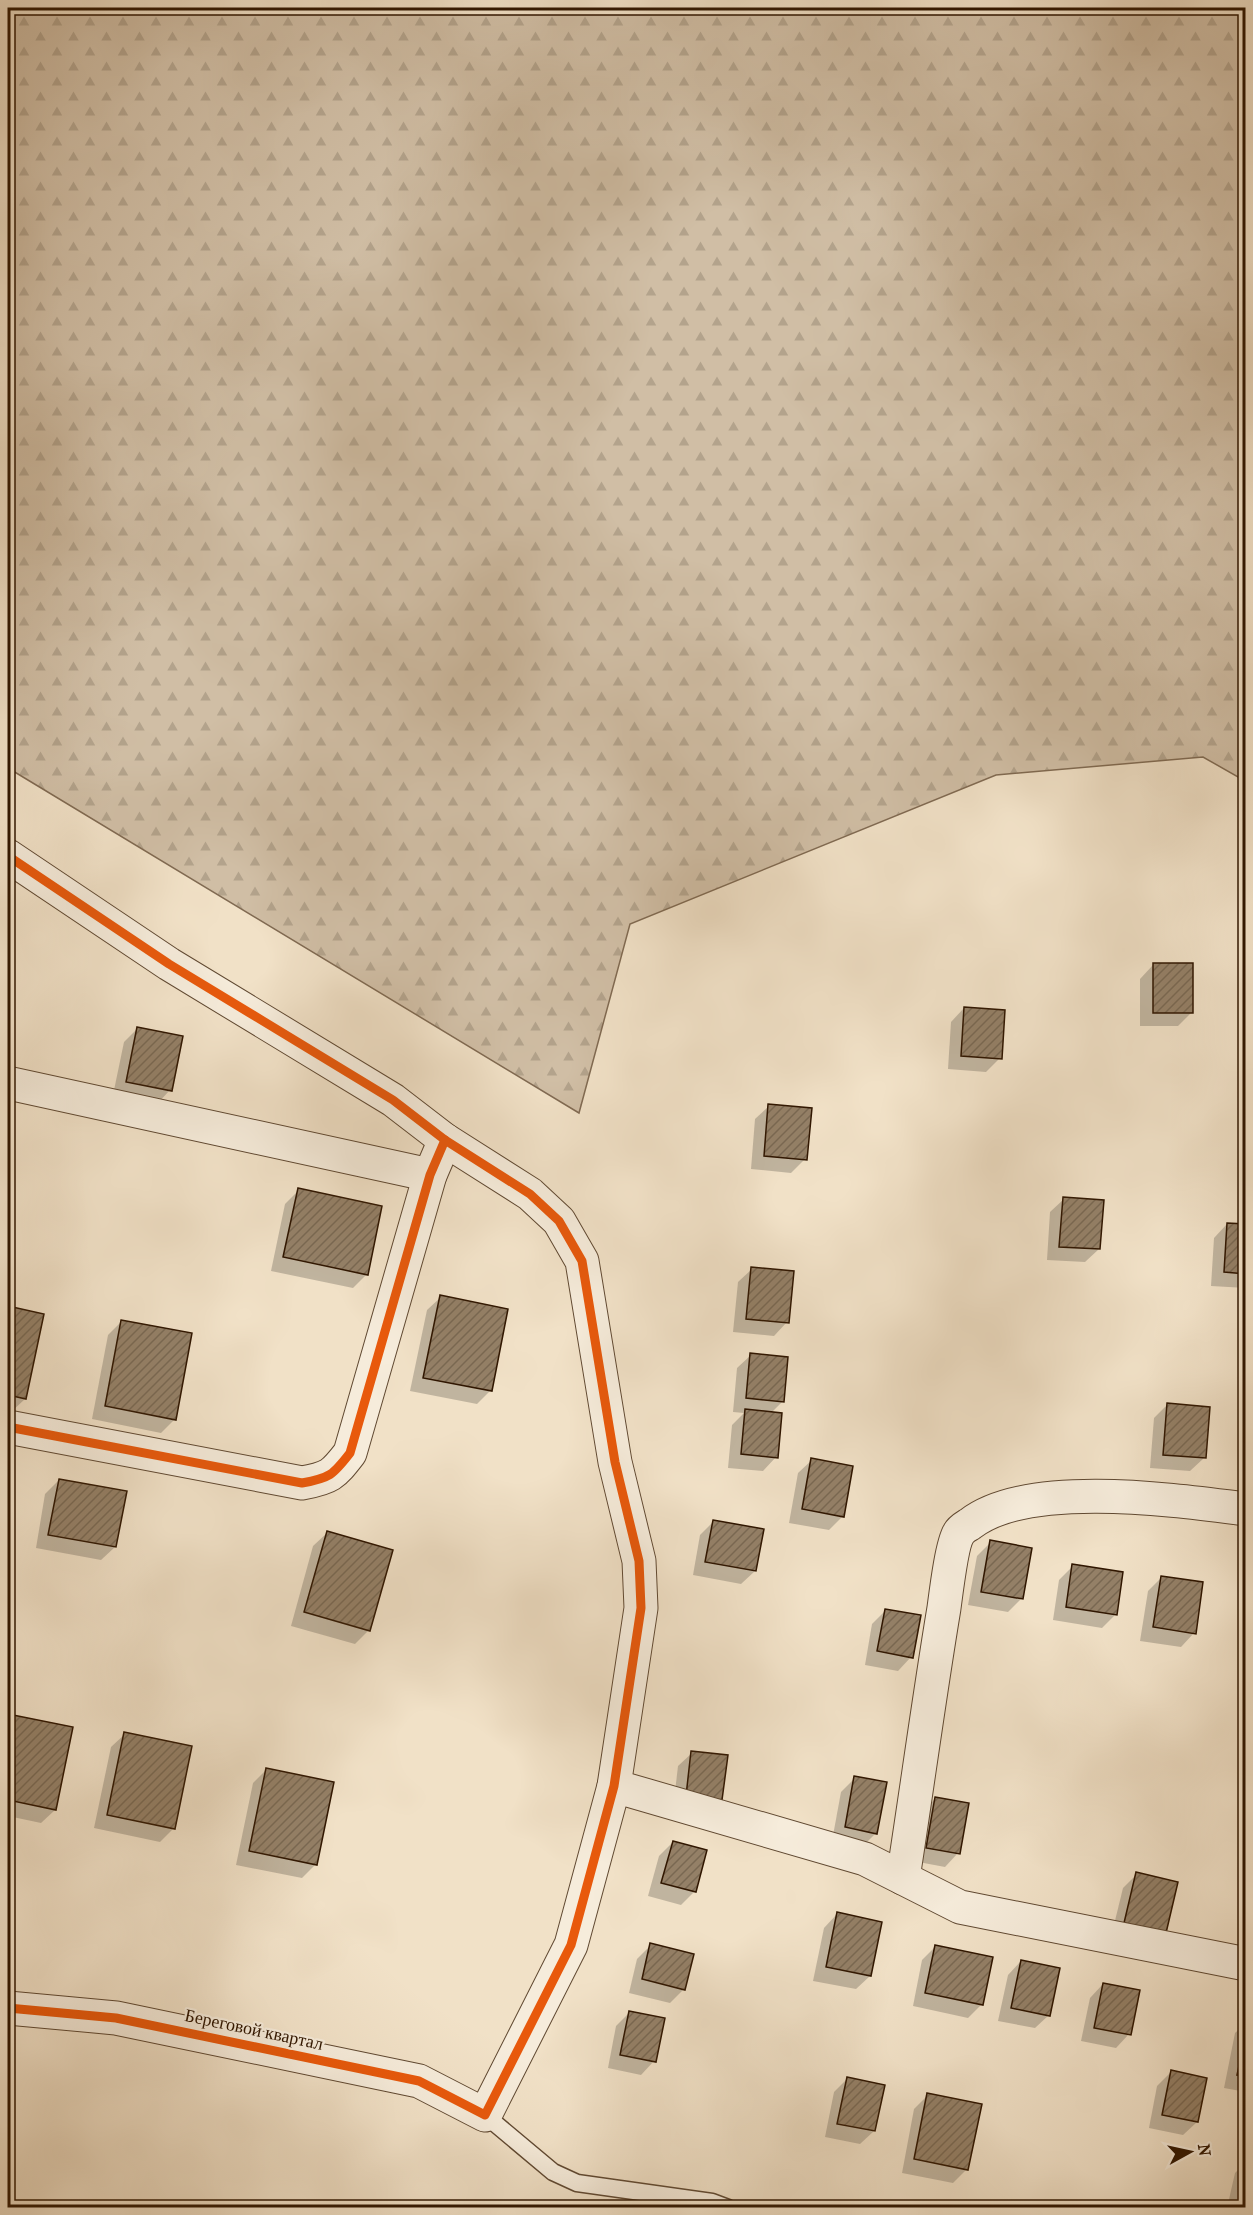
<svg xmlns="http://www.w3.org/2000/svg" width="1253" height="2215" font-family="'IM FELL French Canon',serif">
  <defs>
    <pattern id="forest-firs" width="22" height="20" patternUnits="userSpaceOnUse" patternTransform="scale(1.5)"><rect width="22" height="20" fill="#d0bea5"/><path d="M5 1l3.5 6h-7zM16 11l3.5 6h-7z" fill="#b3a38c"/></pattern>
    <pattern id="building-hatch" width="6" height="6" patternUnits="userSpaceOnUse" patternTransform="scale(1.5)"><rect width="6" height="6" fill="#948067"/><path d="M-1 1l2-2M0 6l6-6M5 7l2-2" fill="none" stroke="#796852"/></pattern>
  </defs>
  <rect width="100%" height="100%" fill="#f1e1c7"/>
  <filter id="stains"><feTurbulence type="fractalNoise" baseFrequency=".00333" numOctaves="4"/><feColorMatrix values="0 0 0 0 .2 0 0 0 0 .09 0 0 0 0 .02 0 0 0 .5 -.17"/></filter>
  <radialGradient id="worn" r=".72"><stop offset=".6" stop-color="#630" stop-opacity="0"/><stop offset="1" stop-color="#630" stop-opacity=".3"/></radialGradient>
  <path fill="url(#forest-firs)" stroke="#806a52" stroke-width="1.5" d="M 8,8 L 1245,8 L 1245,781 L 1203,757 L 996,775 L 630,924 L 579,1113 L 8,768 Z"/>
  <g fill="#0003">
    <path d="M 1153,965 L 1192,1012 L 1178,1026 L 1140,1026 L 1140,979 Z"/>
    <path d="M 964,1008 L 1000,1058 L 986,1072 L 948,1069 L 951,1022 Z"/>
    <path d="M 138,1028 L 170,1090 L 157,1104 L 113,1095 L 124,1042 Z"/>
    <path d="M 769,1106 L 805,1159 L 791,1173 L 751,1169 L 755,1119 Z"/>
    <path d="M 1246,1122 L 1246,1174 L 1239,1173 L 1244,1124 Z"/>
    <path d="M 299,1190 L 380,1207 L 366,1275 L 353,1288 L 271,1271 L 285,1204 Z"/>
    <path d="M 1064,1199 L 1099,1249 L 1085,1262 L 1047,1260 L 1050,1212 Z"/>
    <path d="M 1227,1224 L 1246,1226 L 1246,1288 L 1211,1286 L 1214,1238 Z"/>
    <path d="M 752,1269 L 787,1322 L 774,1336 L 733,1332 L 738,1282 Z"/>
    <path d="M 441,1297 L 506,1310 L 490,1391 L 477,1404 L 410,1391 L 427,1310 Z"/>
    <path d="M 8,1308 L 42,1315 L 25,1399 L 11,1412 L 8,1412 Z"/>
    <path d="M 122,1321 L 175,1419 L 161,1433 L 92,1419 L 108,1335 Z"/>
    <path d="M 751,1355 L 783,1401 L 771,1413 L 776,1457 L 763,1471 L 728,1468 L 732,1425 L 744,1413 L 733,1412 L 737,1368 Z"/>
    <path d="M 1168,1404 L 1204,1458 L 1190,1471 L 1150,1468 L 1154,1418 Z"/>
    <path d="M 812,1460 L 843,1516 L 829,1530 L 789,1523 L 798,1473 Z"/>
    <path d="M 59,1480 L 115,1547 L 101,1560 L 36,1548 L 45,1494 Z"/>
    <path d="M 713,1522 L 755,1571 L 741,1584 L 693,1575 L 700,1535 Z"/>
    <path d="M 327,1533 L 369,1630 L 355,1644 L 291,1626 L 313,1546 Z"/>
    <path d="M 991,1542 L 1022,1598 L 1008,1612 L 968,1605 L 977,1556 Z"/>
    <path d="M 1073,1566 L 1116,1614 L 1102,1628 L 1053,1620 L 1059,1580 Z"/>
    <path d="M 1161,1578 L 1194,1633 L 1181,1647 L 1140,1641 L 1148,1591 Z"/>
    <path d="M 886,1610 L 911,1657 L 898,1671 L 865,1665 L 872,1624 Z"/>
    <path d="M 8,1716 L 71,1729 L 55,1810 L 41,1823 L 8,1816 Z"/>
    <path d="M 125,1734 L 174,1828 L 160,1842 L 94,1828 L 111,1747 Z"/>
    <path d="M 692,1753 L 707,1813 L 673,1809 L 678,1766 Z"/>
    <path d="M 266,1770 L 316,1864 L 302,1878 L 236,1865 L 253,1783 Z"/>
    <path d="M 855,1778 L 876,1833 L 862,1847 L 832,1841 L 841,1792 Z"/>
    <path d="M 936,1798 L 958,1853 L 945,1867 L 913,1861 L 922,1812 Z"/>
    <path d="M 673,1842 L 695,1891 L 681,1905 L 648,1896 L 659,1856 Z"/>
    <path d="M 1137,1874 L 1176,1883 L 1111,1937 L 1123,1888 Z"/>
    <path d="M 837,1914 L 870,1976 L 856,1989 L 813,1981 L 824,1928 Z"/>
    <path d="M 651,1945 L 684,1989 L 670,2003 L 629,1993 L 637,1959 Z"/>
    <path d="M 936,1946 L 982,2004 L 968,2018 L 913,2006 L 922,1960 Z"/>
    <path d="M 1021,1961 L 1049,2015 L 1035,2028 L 998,2021 L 1008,1975 Z"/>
    <path d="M 1103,1984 L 1129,2034 L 1116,2048 L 1081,2041 L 1090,1998 Z"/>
    <path d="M 629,2013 L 654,2061 L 641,2075 L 608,2068 L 616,2026 Z"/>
    <path d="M 1246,2023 L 1246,2092 L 1224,2088 L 1235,2033 Z"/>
    <path d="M 1171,2072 L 1197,2122 L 1183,2135 L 1149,2128 L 1157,2086 Z"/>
    <path d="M 847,2079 L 874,2131 L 860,2144 L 825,2137 L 834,2092 Z"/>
    <path d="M 928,2095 L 967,2169 L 953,2183 L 902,2173 L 914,2109 Z"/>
    <path d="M 1246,2162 L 1246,2208 L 1227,2208 L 1235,2173 Z"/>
  </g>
  <g fill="url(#building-hatch)" stroke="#301600" stroke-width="1.5">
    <rect x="1153" y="963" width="40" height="50"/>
    <path d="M 964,1007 L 1005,1010 L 1002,1059 L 961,1056 Z"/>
    <path d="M 137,1027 L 183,1036 L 172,1091 L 126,1082 Z"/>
    <path d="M 768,1104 L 812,1108 L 807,1160 L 764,1156 Z"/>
    <path d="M 298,1188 L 382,1206 L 368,1275 L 283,1257 Z"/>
    <path d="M 1063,1197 L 1104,1200 L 1100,1249 L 1059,1247 Z"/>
    <path d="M 1227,1223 L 1246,1224 L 1246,1274 L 1224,1272 Z"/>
    <path d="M 751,1267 L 794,1271 L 789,1323 L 746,1319 Z"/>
    <path d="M 440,1295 L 508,1309 L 492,1391 L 423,1378 Z"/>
    <path d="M 8,1306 L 44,1314 L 26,1399 L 8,1395 Z"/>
    <path d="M 121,1320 L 192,1333 L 176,1420 L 105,1406 Z"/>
    <path d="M 750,1353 L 788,1357 L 784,1402 L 746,1398 Z"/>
    <path d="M 1167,1403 L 1210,1407 L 1206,1458 L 1163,1455 Z"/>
    <path d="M 745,1409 L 782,1413 L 778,1458 L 741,1454 Z"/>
    <path d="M 811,1458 L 853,1466 L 844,1517 L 802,1509 Z"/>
    <path d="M 59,1479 L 127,1491 L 116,1547 L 48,1535 Z"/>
    <path d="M 713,1520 L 764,1529 L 756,1571 L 705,1562 Z"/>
    <path d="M 327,1531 L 393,1550 L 370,1631 L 304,1612 Z"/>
    <path d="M 990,1540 L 1032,1548 L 1023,1599 L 981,1592 Z"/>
    <path d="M 1072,1564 L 1123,1572 L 1117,1615 L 1066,1607 Z"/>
    <path d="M 1161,1576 L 1203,1582 L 1196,1634 L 1153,1627 Z"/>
    <path d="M 885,1609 L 921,1615 L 913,1658 L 877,1651 Z"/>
    <path d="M 8,1714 L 73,1727 L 56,1810 L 8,1800 Z"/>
    <path d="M 124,1732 L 192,1746 L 175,1829 L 107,1815 Z"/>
    <path d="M 691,1751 L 728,1755 L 722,1800 L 686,1796 Z"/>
    <path d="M 266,1768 L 334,1782 L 317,1865 L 249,1851 Z"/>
    <path d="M 854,1776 L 887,1782 L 877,1834 L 845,1827 Z"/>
    <path d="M 935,1797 L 969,1803 L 960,1854 L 926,1848 Z"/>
    <path d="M 673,1841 L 707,1850 L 696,1892 L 661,1883 Z"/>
    <path d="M 1136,1872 L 1178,1882 L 1166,1933 L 1124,1923 Z"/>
    <path d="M 837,1912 L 882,1922 L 871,1976 L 826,1967 Z"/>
    <path d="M 650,1943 L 694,1954 L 685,1990 L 642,1979 Z"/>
    <path d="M 935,1945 L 993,1957 L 983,2005 L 925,1993 Z"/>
    <path d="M 1021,1960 L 1060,1968 L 1050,2016 L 1011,2008 Z"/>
    <path d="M 1103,1983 L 1140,1990 L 1131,2035 L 1094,2028 Z"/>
    <path d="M 629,2011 L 665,2018 L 656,2062 L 620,2055 Z"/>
    <path d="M 1246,2033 L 1246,2076 L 1237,2075 Z"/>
    <path d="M 1171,2070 L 1207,2078 L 1198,2122 L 1162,2115 Z"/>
    <path d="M 847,2077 L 885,2085 L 875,2131 L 837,2124 Z"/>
    <path d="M 927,2093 L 982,2104 L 968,2170 L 914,2159 Z"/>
    <path d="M 1246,2168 L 1246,2208 L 1237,2208 Z"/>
  </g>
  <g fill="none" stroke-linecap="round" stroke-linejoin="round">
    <defs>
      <path id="lane" d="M 485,2115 L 553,2172 L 577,2183 L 712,2202 L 728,2208"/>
      <g id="street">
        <path d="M 8,856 L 169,964 L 393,1100 L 445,1140 L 530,1194 L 559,1221 L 582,1261 L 615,1462 L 639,1561 L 641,1608 L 614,1786 L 571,1945 L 485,2115 L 419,2081 L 116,2018 L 8,2008"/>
        <path d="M 8,1083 L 430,1175"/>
        <path d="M 8,1427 L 302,1483 C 330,1478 333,1475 350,1453 L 430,1175 L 445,1140"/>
        <path d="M 614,1786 L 865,1859 L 960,1907 L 1246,1964"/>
        <path d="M 903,1878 C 917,1788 929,1698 944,1608 C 946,1593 952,1543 959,1533 C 961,1529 967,1526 970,1524 C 1028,1479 1175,1500 1246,1509"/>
      </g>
    </defs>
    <use href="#lane" stroke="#604932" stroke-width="19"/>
    <use href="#street" stroke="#604932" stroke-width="35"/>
    <use href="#lane" stroke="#f6ecdb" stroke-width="16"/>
    <use href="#street" stroke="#f6ecdb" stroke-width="33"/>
    <defs>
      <g id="cycleway">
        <path d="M 8,856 L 169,964 L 393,1100 L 445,1140 L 530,1194 L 559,1221 L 582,1261 L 615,1462 L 639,1561 L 641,1608 L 614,1786 L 571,1945 L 485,2115 L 419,2081 L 116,2018 L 8,2008"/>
        <path d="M 8,1427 L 302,1483 C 330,1478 333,1475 350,1453 L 430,1175 L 445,1140"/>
      </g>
    </defs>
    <use href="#cycleway" stroke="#f6ecdb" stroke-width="13"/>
    <use href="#cycleway" stroke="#e8590c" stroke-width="9"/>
  </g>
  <g text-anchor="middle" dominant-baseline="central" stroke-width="4.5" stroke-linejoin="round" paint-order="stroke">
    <g font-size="18" fill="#301600" stroke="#f6ecdb">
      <text transform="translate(254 2030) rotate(12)">Береговой квартал</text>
    </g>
  </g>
  <rect width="1253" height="2215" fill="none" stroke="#f1e1c7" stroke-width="30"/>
  <rect x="9" y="9" width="1235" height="2197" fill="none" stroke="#301600" stroke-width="3"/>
  <rect x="15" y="15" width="1223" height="2185" fill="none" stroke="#301600" stroke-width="1.5"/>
  <g transform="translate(1190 2152) rotate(82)" stroke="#f6ecdb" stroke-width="4.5" paint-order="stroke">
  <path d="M0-4.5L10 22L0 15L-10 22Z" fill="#301600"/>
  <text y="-9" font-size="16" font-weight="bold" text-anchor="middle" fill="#301600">N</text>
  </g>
  <rect width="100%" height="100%" filter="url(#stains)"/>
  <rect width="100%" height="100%" fill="url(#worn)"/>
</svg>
